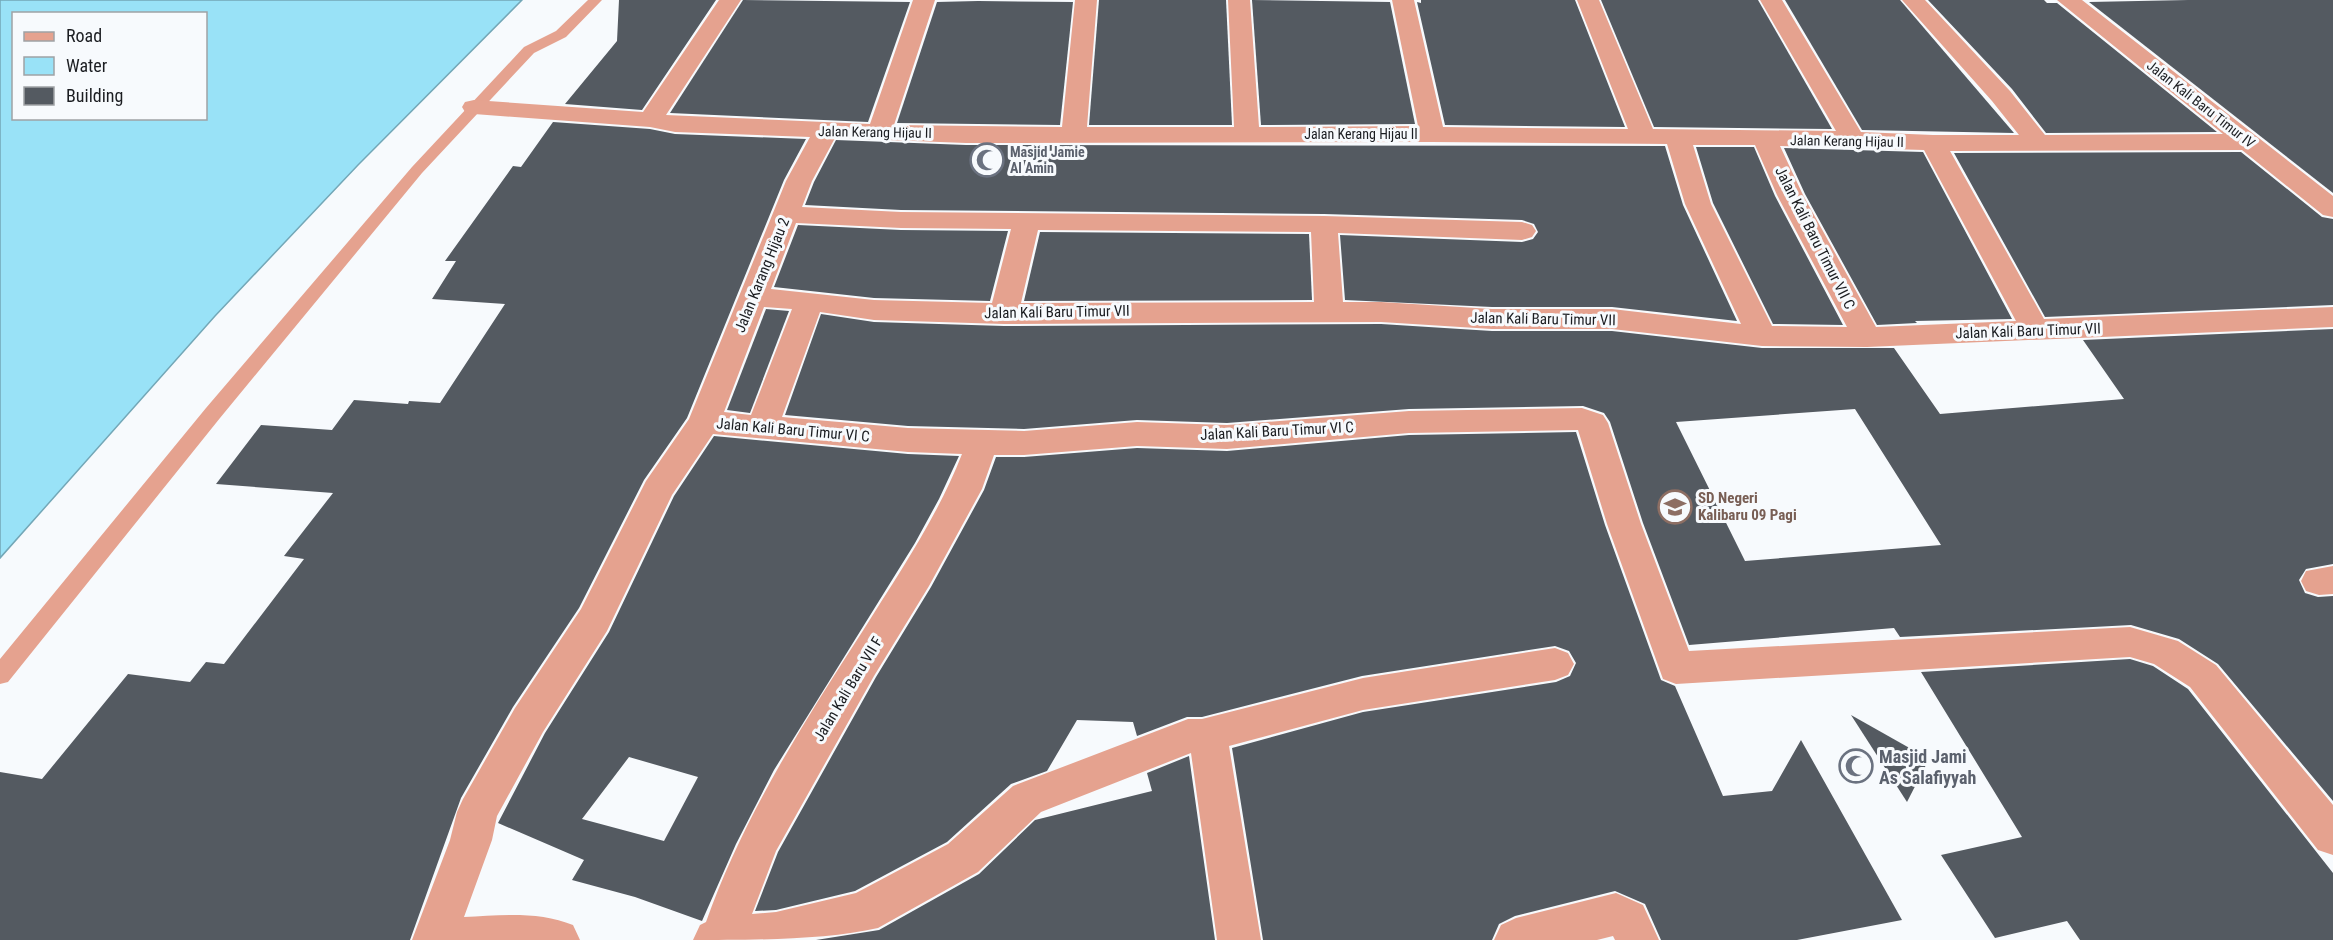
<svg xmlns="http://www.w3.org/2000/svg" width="2333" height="940" font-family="'Roboto Condensed',sans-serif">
  <rect width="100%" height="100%" fill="#f7fafd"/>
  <path fill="#99e2f7" stroke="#73a7b7" stroke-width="1.5" fill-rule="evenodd" d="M 0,0 L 522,0 L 358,165 L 215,316 L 0,558 ZM 14,14 L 206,14 L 206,118 L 14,118 Z"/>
  <g fill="#545a61" fill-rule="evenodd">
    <path d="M 619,0 L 716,0 L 642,110 L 565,104 L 617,41 Z"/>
    <path d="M 743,0 L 910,2 L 868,122 L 670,113 Z"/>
    <path d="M 1099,0 L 1226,0 L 1232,125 L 1089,125 Z"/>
    <path d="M 1252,0 L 1390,2 L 1415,124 L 1261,125 Z"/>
    <path d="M 1421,0 L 1575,0 L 1625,127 L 1445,125 L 1417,2 L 1421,3 Z"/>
    <path d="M 1601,0 L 1758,0 L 1832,129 L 1654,127 Z"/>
    <path d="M 1785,0 L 1900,0 L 2014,133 L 1862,130 Z"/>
    <path d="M 1928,0 L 2044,0 L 2047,3 L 2057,3 L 2217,132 L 2046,133 L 2012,89 Z"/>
    <path d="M 2188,0 L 2333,0 L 2333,193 L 2089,2 Z"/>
    <path d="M 978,1 L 1073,2 L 1060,125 L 897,123 L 937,2 Z"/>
    <path d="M 553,122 L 650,129 L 675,134 L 806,139 L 784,180 L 687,418 L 644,480 L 579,608 L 513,707 L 461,798 L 410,940 L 0,940 L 0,772 L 42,779 L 128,674 L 190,682 L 206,662 L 224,664 L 304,559 L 284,556 L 333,493 L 216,484 L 261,425 L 332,430 L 354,400 L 408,404 L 409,401 L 440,403 L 505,304 L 432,299 L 456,261 L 445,261 L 513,166 L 521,167 Z"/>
    <path d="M 836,140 L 966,145 L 1665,146 L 1683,205 L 1737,321 L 1612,307 L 1492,307 L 1345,300 L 1340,235 L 1522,242 L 1533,239 L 1538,232 L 1534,224 L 1522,220 L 1324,214 L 901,210 L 805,205 L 814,182 Z"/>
    <path d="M 1696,147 L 1754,147 L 1775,196 L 1843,325 L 1773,324 L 1713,203 Z"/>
    <path d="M 1784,148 L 1923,152 L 2012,319 L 1915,321 L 1917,323 L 1877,325 L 1805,194 Z"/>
    <path d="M 2241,152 L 2322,217 L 2333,219 L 2333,305 L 2045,317 L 1954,153 Z"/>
    <path d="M 798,225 L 901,230 L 1008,231 L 990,301 L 874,298 L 774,287 Z"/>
    <path d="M 1040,232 L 1309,234 L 1312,300 L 1024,301 Z"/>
    <path d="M 766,309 L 789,311 L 750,413 L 727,410 Z"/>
    <path d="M 821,314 L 874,322 L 1004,326 L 1381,324 L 1492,331 L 1612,331 L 1762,348 L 1894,348 L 1940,414 L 2124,399 L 2083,340 L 2333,329 L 2333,564 L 2306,569 L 2299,580 L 2305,593 L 2318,597 L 2333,596 L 2333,801 L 2218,664 L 2179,639 L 2131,625 L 1900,637 L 1894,628 L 1689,645 L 1643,523 L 1610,422 L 1604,413 L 1583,406 L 1409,409 L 1227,423 L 1137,420 L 1024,429 L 908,426 L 785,415 ZM 1855,409 L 1941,545 L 1745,561 L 1676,422 Z"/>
    <path d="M 1576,432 L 1605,525 L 1661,680 L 1675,686 L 1723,796 L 1772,791 L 1801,740 L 1902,920 L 1797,940 L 1661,940 L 1645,904 L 1615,891 L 1515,916 L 1499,924 L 1492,940 L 1263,940 L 1232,748 L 1363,712 L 1556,682 L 1570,676 L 1576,663 L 1569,651 L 1555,646 L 1362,676 L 1202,717 L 1187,717 L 1137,736 L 1133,722 L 1077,720 L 1047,771 L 1011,784 L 947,842 L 855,891 L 776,910 L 755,911 L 778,852 L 876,677 L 931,587 L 984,490 L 996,457 L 1024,457 L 1137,448 L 1227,451 L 1409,435 Z"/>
    <path d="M 714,436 L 908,454 L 959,456 L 939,499 L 915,543 L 774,770 L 736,844 L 702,921 L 635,897 L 572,880 L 584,860 L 498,823 L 545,733 L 609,632 L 674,496 ZM 629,757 L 698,777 L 664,841 L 582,819 Z"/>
    <path d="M 2130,659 L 2153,666 L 2188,689 L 2333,873 L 2333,940 L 2080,940 L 2067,921 L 1995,938 L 1941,855 L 2022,837 L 1921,672 Z"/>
    <path d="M 1851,715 L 1929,759 L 1907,802 Z"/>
    <path d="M 1189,756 L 1215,940 L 816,940 L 879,930 L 979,874 L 1035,820 L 1152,791 L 1147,773 Z"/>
  </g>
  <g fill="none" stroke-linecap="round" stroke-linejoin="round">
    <path fill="#e5a28f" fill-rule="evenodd" d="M 588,0 L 602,0 L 566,37 L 534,53 L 422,173 L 220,418 L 8,682 L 0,684 L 0,659 L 206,408 L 412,167 L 524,47 L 556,31 Z"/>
    <g fill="#e5a28f" fill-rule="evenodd">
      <path d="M 719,0 L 741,0 L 666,115 L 870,124 L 913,0 L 935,0 L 894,125 L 1062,127 L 1075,0 L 1097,0 L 1087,127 L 1234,127 L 1228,0 L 1250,0 L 1259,127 L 1418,126 L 1392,0 L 1414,0 L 1443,127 L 1628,129 L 1577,0 L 1599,0 L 1653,129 L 1836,131 L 1760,0 L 1782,0 L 1861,132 L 1933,135 L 2019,135 L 1992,101 L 1902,0 L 1925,0 L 2010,91 L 2045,135 L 2223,134 L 2057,0 L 2082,0 L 2333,196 L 2333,217 L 2323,215 L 2242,150 L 1950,151 L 2044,319 L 2333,307 L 2333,327 L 1867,347 L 1762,346 L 1612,329 L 1492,329 L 1381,322 L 1004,324 L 874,320 L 820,312 L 782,417 L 908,428 L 1024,431 L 1137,422 L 1227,425 L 1409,411 L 1582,408 L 1603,415 L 1608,423 L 1641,524 L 1689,651 L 2130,627 L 2178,641 L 2216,665 L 2333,805 L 2333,855 L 2318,850 L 2190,687 L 2154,664 L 2130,657 L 1676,684 L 1663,679 L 1607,524 L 1578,430 L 1409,433 L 1227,449 L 1137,446 L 1024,455 L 994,455 L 982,489 L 929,586 L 874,676 L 776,851 L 752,914 L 776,912 L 856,893 L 948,844 L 1013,786 L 1188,719 L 1202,719 L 1363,678 L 1555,648 L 1568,653 L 1574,664 L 1568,675 L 1555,680 L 1363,710 L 1229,746 L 1261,940 L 1217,940 L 1191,753 L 1041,812 L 978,872 L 878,928 C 827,940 749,940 693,940 L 700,925 L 706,922 C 743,817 804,722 864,629 C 899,573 938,516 962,454 L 908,452 L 713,434 L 672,495 L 607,631 L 543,732 L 497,816 L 492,840 L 464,917 C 500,915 540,911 573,925 L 580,940 L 412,940 L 450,840 L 457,812 L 463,799 L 515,708 L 581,609 L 646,481 L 689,419 L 786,181 L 810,137 L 675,132 L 650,127 L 474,114 L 465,112 L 462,107 L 465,102 L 474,100 L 643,112 ZM 835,138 L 966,143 L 1432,142 L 1667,144 L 1685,204 L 1741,324 L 1612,309 L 1492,309 L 1381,302 L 1343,302 L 1338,233 L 1522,240 L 1532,237 L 1536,231 L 1532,225 L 1522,222 L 1324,216 L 901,212 L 802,207 L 812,181 ZM 1693,145 L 1755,145 L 1777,195 L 1847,327 L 1772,326 L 1711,204 ZM 1780,146 L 1924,150 L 2016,321 L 1876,327 L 1803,195 ZM 796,223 L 901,228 L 1011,229 L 992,303 L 874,300 L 771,289 ZM 1038,230 L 1311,232 L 1314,302 L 1021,303 ZM 764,307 L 792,309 L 751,415 L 724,412 Z"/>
      <path d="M 2333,566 L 2333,594 L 2319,595 L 2306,591 L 2301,581 L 2306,571 Z"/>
      <path d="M 1616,893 L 1643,905 L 1659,940 L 1615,940 L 1613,936 L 1597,940 L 1494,940 L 1501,925 L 1516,918 Z"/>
    </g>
  </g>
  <defs>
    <symbol id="mosque-ring" viewBox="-11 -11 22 22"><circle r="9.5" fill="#f7fafd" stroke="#6b7280" stroke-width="1.5"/><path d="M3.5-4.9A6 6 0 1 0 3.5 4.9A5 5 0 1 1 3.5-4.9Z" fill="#6b7280"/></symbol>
    <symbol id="school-ring" viewBox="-11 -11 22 22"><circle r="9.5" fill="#f7fafd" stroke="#8d6e63" stroke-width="1.5"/><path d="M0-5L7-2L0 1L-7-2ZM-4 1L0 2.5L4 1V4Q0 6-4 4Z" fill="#8d6e63"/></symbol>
  </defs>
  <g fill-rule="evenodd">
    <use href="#mosque-ring" x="968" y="141" width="38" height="38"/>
    <use href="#school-ring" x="1656" y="488" width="38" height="38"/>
    <use href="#mosque-ring" x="1837" y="747" width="38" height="38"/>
  </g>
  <g text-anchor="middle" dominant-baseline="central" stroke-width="6" stroke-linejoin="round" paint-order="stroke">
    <g font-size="14" fill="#1b1d21" stroke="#f7fafd">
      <text transform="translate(2201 104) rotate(38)">Jalan Kali Baru Timur IV</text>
      <text transform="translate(875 132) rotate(1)">Jalan Kerang Hijau II</text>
      <text x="1361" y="134">Jalan Kerang Hijau II</text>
      <text transform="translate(1847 141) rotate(1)">Jalan Kerang Hijau II</text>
    </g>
    <g font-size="14" font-weight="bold" fill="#5b616d" stroke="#f7fafd" text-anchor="start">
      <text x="1010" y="152">Masjid Jamie<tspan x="1010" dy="16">Al Amin</tspan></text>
    </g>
    <g font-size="15" fill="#1b1d21" stroke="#f7fafd">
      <text transform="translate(1815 238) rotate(63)">Jalan Kali Baru Timur VII C</text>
      <text transform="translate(762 275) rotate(-68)">Jalan Karang Hijau 2</text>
      <text transform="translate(1057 312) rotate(-1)">Jalan Kali Baru Timur VII</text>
      <text transform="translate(1543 319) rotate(1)">Jalan Kali Baru Timur VII</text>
      <text transform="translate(2028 331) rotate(-2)">Jalan Kali Baru Timur VII</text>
      <text transform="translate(793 430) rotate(5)">Jalan Kali Baru Timur VI C</text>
      <text transform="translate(1277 431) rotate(-3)">Jalan Kali Baru Timur VI C</text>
      <text transform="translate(848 689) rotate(-59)">Jalan Kali Baru VII F</text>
    </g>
    <g font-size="15" font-weight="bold" fill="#785e54" stroke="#f7fafd" text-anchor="start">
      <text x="1698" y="498">SD Negeri<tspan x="1698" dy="17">Kalibaru 09 Pagi</tspan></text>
    </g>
    <g font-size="18" font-weight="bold" fill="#5b616d" stroke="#f7fafd" text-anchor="start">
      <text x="1879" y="756">Masjid Jami<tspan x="1879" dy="21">As Salafiyyah</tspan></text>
    </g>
  </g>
  <rect x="12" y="12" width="195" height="108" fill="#f7fafd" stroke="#9fa2a5" stroke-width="1.5"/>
  <rect x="24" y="32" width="30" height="9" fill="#e5a28f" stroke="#9fa2a5" stroke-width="1.5"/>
  <text x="66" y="42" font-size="18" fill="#1b1d21">Road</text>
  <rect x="24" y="57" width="30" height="18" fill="#99e2f7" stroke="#9fa2a5" stroke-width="1.5"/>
  <text x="66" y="72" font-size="18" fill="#1b1d21">Water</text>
  <rect x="24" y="87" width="30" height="18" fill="#545a61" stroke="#9fa2a5" stroke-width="1.5"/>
  <text x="66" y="102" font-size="18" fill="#1b1d21">Building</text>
</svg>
